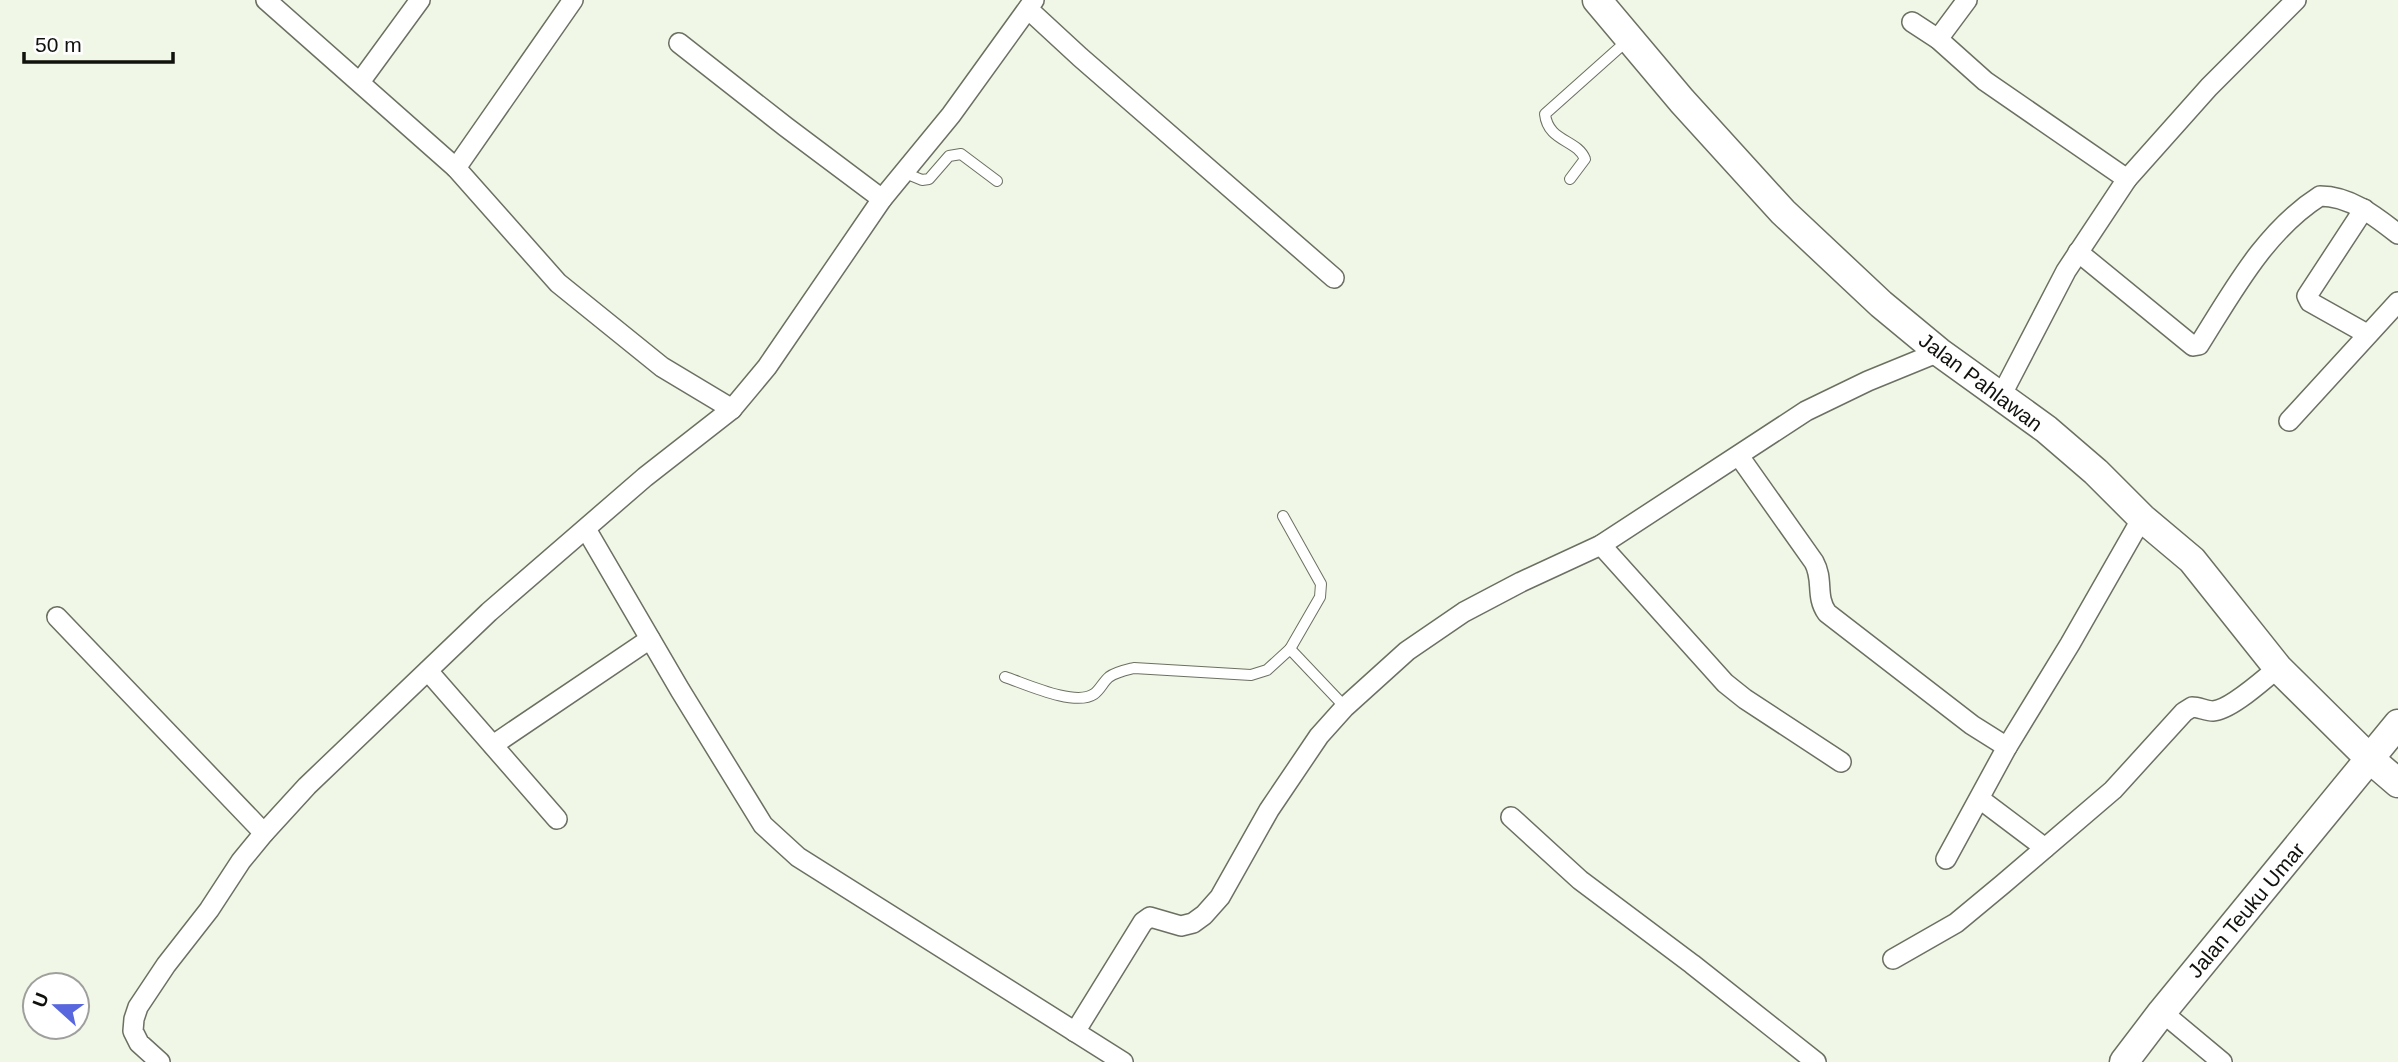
<svg xmlns="http://www.w3.org/2000/svg" width="2398" height="1062" font-family="Arial,sans-serif">
  <rect width="100%" height="100%" fill="#f0f7e6"/>
  <g fill="none" stroke-linecap="round" stroke-linejoin="round">
    <defs>
      <g id="service">
        <path d="M 905,173 L 922,180 L 929,179 L 949,156 L 961,154 L 997,181"/>
        <path d="M 1570,179 L 1585,159 C 1577,139 1548,142 1545,114 L 1628,40"/>
        <path d="M 1283,516 L 1321,584 L 1320,597 L 1290,649"/>
        <path d="M 1005,677 C 1026,684 1075,707 1094,694 C 1100,690 1103,682 1109,677 C 1116,672 1126,670 1134,668 L 1251,675 L 1267,670 L 1290,649 L 1345,707"/>
      </g>
      <g id="minor">
        <path d="M 266,0 L 456,168 L 558,283 L 662,367 L 732,409"/>
        <path d="M 1028,9 L 1080,57 L 1334,278"/>
        <path d="M 1912,22 L 1938,39 L 1985,81 L 2127,179"/>
        <path d="M 1938,39 L 1967,0"/>
        <path d="M 679,43 L 786,127 L 882,199"/>
        <path d="M 360,82 L 420,0"/>
        <path d="M 456,168 L 573,0"/>
        <path d="M 2364,209 L 2307,296 L 2310,302 L 2367,334"/>
        <path d="M 2078,252 L 2193,346 L 2199,345 C 2233,291 2265,231 2320,196 C 2350,196 2375,216 2398,234"/>
        <path d="M 2001,396 L 2066,271 L 2127,179 L 2209,87 L 2296,0"/>
        <path d="M 2289,421 L 2398,302"/>
        <path d="M 1739,456 L 1814,562 C 1824,580 1815,596 1827,613 L 1972,725 L 2007,747"/>
        <path d="M 586,529 L 680,690 L 763,825 L 798,857 L 1123,1062"/>
        <path d="M 1601,545 L 1725,683 L 1745,699 L 1841,762"/>
        <path d="M 57,617 L 264,833"/>
        <path d="M 428,671 L 557,819"/>
        <path d="M 493,745 L 650,639"/>
        <path d="M 1980,799 L 2045,848"/>
        <path d="M 1511,817 L 1580,880 L 1692,964 L 1816,1062"/>
        <path d="M 1946,859 L 2007,747 L 2070,644 L 2142,518"/>
        <path d="M 1893,959 L 1956,923 L 2003,884 L 2113,790 L 2184,712 L 2192,707 C 2199,707 2206,711 2213,711 C 2231,710 2264,679 2278,668"/>
        <path d="M 2162,1012 L 2222,1062"/>
        <path d="M 1075,1032 L 1143,922 L 1150,917 L 1181,926 L 1193,923 L 1204,915 L 1220,897 L 1269,810 L 1319,736 L 1345,707 L 1407,651 L 1464,612 L 1521,582 L 1601,545 L 1806,411 L 1868,381 L 1939,352"/>
        <path d="M 160,1062 L 139,1043 L 133,1031 L 134,1019 L 138,1007 L 166,965 L 209,910 L 241,861 L 264,833 L 307,786 L 489,612 L 645,477 L 732,409 L 767,367 L 882,199 L 951,115 L 1034,0"/>
      </g>
      <g id="secondary">
        <path d="M 1597,0 L 1682,101 L 1783,212 L 1881,304 L 1939,352 L 2046,429 L 2096,472 L 2142,518 L 2192,560 L 2278,668 L 2370,759 L 2398,783"/>
        <path d="M 2124,1062 L 2162,1012 L 2398,724"/>
      </g>
    </defs>
    <use href="#service" stroke="#6b7062" stroke-width="12"/>
    <use href="#minor" stroke="#6b7062" stroke-width="22"/>
    <use href="#secondary" stroke="#6b7062" stroke-width="31"/>
    <use href="#service" stroke="#fff" stroke-width="10"/>
    <use href="#minor" stroke="#fff" stroke-width="19"/>
    <use href="#secondary" stroke="#fff" stroke-width="28"/>
  </g>
  <g text-anchor="middle" dominant-baseline="central" stroke-width="5" stroke-linejoin="round" paint-order="stroke">
    <g font-size="21" fill="#10120d" stroke="#fff">
      <text transform="translate(1981 382) rotate(37)">Jalan Pahlawan</text>
      <text transform="translate(2246 910) rotate(-50)">Jalan Teuku Umar</text>
    </g>
  </g>
  <g transform="translate(56 1006) rotate(291)"><circle r="33" fill="#ffffff" stroke="#9fa09e" stroke-width="2"/>
  <path d="M0-5L12 26L0 18L-12 26Z" fill="#5967de"/>
  <text y="-10" font-size="19" font-weight="bold" text-anchor="middle" fill="#10120d">U</text>
  </g>
  <path d="M24 52v10h149v-10" fill="none" stroke="#10120d" stroke-width="3.5"/>
  <text x="35" y="52" font-size="21" fill="#10120d" stroke="#ffffff" stroke-width="5" paint-order="stroke">50 m</text>
</svg>
